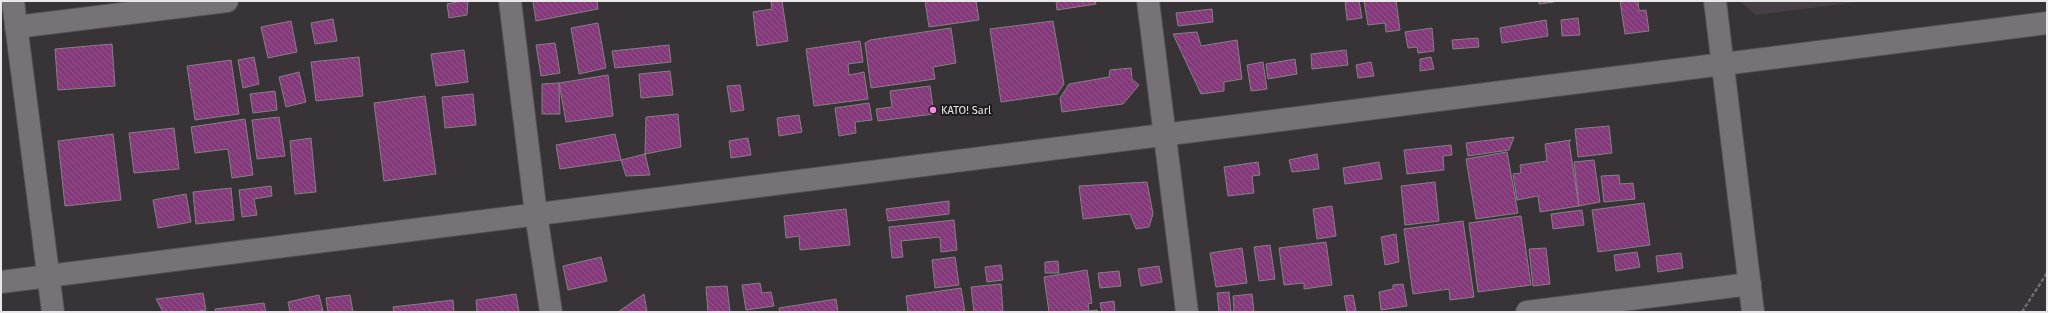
<svg xmlns="http://www.w3.org/2000/svg" width="2048" height="313" font-family="'Fira Sans',sans-serif">
  <defs>
    <pattern id="building-back-hatch" width="6" height="6" patternUnits="userSpaceOnUse"><rect width="6" height="6" fill="#843a7a"/><path d="M-1 5l2 2M0 0l6 6M5-1l2 2" fill="none" stroke="#96568d"/></pattern>
  </defs>
  <rect width="100%" height="100%" fill="#373336"/>
  <path fill="#473f45" d="M 1740,1 L 1865,1 L 1756,15 Z"/>
  <g fill="url(#building-back-hatch)" stroke="#848184">
    <path d="M 462,1 L 468,1 L 467,15 L 449,18 L 447,4 Z"/>
    <path d="M 537,1 L 597,1 L 598,9 L 536,21 L 533,2 Z"/>
    <path d="M 782,1 L 788,41 L 757,46 L 753,12 L 772,9 L 771,2 Z"/>
    <path d="M 925,1 L 976,1 L 979,20 L 929,27 Z"/>
    <path d="M 1056,1 L 1095,1 L 1096,4 L 1057,10 Z"/>
    <path d="M 1345,1 L 1359,1 L 1362,18 L 1347,20 Z"/>
    <path d="M 1364,1 L 1396,1 L 1400,30 L 1386,32 L 1385,23 L 1368,25 Z"/>
    <path d="M 1539,1 L 1554,1 L 1554,2 L 1539,4 Z"/>
    <path d="M 1620,1 L 1638,1 L 1639,11 L 1646,10 L 1649,31 L 1625,34 Z"/>
    <path d="M 1212,9 L 1213,22 L 1178,26 L 1176,13 Z"/>
    <path d="M 1578,18 L 1580,35 L 1562,36 L 1561,20 Z"/>
    <path d="M 333,19 L 337,41 L 315,44 L 311,23 Z"/>
    <path d="M 1546,20 L 1548,36 L 1502,43 L 1500,28 Z"/>
    <path d="M 291,21 L 297,52 L 268,58 L 261,27 Z"/>
    <path d="M 1053,21 L 1064,84 L 1057,94 L 1001,102 L 990,29 Z"/>
    <path d="M 598,23 L 606,68 L 579,74 L 571,28 Z"/>
    <path d="M 951,28 L 956,63 L 933,67 L 935,79 L 871,88 L 865,43 L 870,40 Z"/>
    <path d="M 1432,28 L 1434,51 L 1418,53 L 1417,47 L 1408,48 L 1405,32 Z"/>
    <path d="M 1197,32 L 1201,46 L 1237,40 L 1242,79 L 1224,82 L 1224,91 L 1201,94 L 1173,34 Z"/>
    <path d="M 1478,38 L 1479,47 L 1453,49 L 1452,40 Z"/>
    <path d="M 860,41 L 863,62 L 848,64 L 849,75 L 864,72 L 868,99 L 814,106 L 806,49 Z"/>
    <path d="M 555,43 L 560,73 L 541,76 L 536,45 Z"/>
    <path d="M 112,44 L 115,86 L 58,90 L 55,49 Z"/>
    <path d="M 669,45 L 671,62 L 615,68 L 612,51 Z"/>
    <path d="M 464,50 L 468,82 L 436,86 L 431,54 Z"/>
    <path d="M 1346,50 L 1348,65 L 1312,69 L 1311,54 Z"/>
    <path d="M 254,57 L 259,84 L 243,88 L 238,60 Z"/>
    <path d="M 359,57 L 363,96 L 316,101 L 311,62 Z"/>
    <path d="M 1431,57 L 1434,69 L 1420,71 L 1420,59 Z"/>
    <path d="M 1295,59 L 1297,74 L 1268,79 L 1266,64 Z"/>
    <path d="M 231,60 L 239,114 L 195,120 L 187,66 Z"/>
    <path d="M 1263,62 L 1267,89 L 1251,91 L 1247,65 Z"/>
    <path d="M 1371,62 L 1374,76 L 1358,78 L 1356,65 Z"/>
    <path d="M 1131,68 L 1132,79 L 1139,85 L 1123,104 L 1062,112 L 1060,98 L 1069,84 L 1109,77 L 1110,70 Z"/>
    <path d="M 670,71 L 673,95 L 641,98 L 639,74 Z"/>
    <path d="M 299,72 L 306,102 L 286,107 L 279,77 Z"/>
    <path d="M 608,75 L 613,116 L 566,122 L 559,83 Z"/>
    <path d="M 559,83 L 560,114 L 542,114 L 542,84 Z"/>
    <path d="M 740,85 L 744,110 L 731,112 L 727,86 Z"/>
    <path d="M 930,86 L 934,114 L 878,121 L 876,109 L 892,107 L 890,91 Z"/>
    <path d="M 275,91 L 277,110 L 253,113 L 250,94 Z"/>
    <path d="M 473,94 L 476,125 L 445,128 L 442,97 Z"/>
    <path d="M 425,96 L 436,174 L 384,181 L 374,103 Z"/>
    <path d="M 869,103 L 872,120 L 855,122 L 856,133 L 839,136 L 835,108 Z"/>
    <path d="M 678,114 L 681,147 L 645,154 L 646,117 Z"/>
    <path d="M 799,115 L 802,132 L 779,136 L 777,118 Z"/>
    <path d="M 279,117 L 285,156 L 257,159 L 252,120 Z"/>
    <path d="M 245,119 L 253,175 L 232,178 L 228,149 L 195,153 L 191,127 Z"/>
    <path d="M 1609,126 L 1612,153 L 1578,157 L 1575,129 Z"/>
    <path d="M 174,128 L 179,169 L 134,173 L 129,133 Z"/>
    <path d="M 113,134 L 121,200 L 65,206 L 58,141 Z"/>
    <path d="M 615,134 L 621,160 L 560,169 L 556,145 Z"/>
    <path d="M 1514,137 L 1509,150 L 1468,156 L 1466,143 Z"/>
    <path d="M 311,138 L 316,192 L 295,194 L 290,141 Z"/>
    <path d="M 748,138 L 751,155 L 731,158 L 729,141 Z"/>
    <path d="M 1571,140 L 1569,142 L 1579,206 L 1540,212 L 1538,196 L 1517,200 L 1513,174 L 1521,173 L 1520,165 L 1547,161 L 1545,144 Z"/>
    <path d="M 1451,145 L 1452,155 L 1443,156 L 1444,170 L 1407,174 L 1404,150 Z"/>
    <path d="M 1507,152 L 1518,213 L 1476,219 L 1466,159 Z"/>
    <path d="M 645,154 L 650,175 L 626,176 L 621,160 Z"/>
    <path d="M 1317,154 L 1319,169 L 1292,172 L 1289,160 Z"/>
    <path d="M 1594,160 L 1600,202 L 1579,206 L 1574,162 Z"/>
    <path d="M 1258,162 L 1260,175 L 1252,176 L 1254,193 L 1228,196 L 1224,167 Z"/>
    <path d="M 1379,162 L 1382,179 L 1345,184 L 1343,168 Z"/>
    <path d="M 1619,175 L 1620,184 L 1633,183 L 1635,199 L 1604,202 L 1601,176 Z"/>
    <path d="M 1147,182 L 1153,214 L 1149,227 L 1136,229 L 1130,214 L 1083,219 L 1079,186 Z"/>
    <path d="M 1435,182 L 1439,221 L 1405,225 L 1401,186 Z"/>
    <path d="M 271,186 L 272,196 L 254,199 L 257,215 L 242,217 L 239,190 Z"/>
    <path d="M 231,188 L 234,220 L 196,224 L 193,192 Z"/>
    <path d="M 186,194 L 191,222 L 158,228 L 153,200 Z"/>
    <path d="M 949,201 L 949,214 L 888,221 L 886,209 Z"/>
    <path d="M 1644,203 L 1650,245 L 1598,252 L 1592,210 Z"/>
    <path d="M 1332,206 L 1336,236 L 1317,239 L 1313,209 Z"/>
    <path d="M 846,209 L 850,245 L 800,250 L 799,236 L 786,238 L 784,216 Z"/>
    <path d="M 1582,210 L 1584,225 L 1553,229 L 1551,214 Z"/>
    <path d="M 1521,216 L 1531,285 L 1478,292 L 1469,223 Z"/>
    <path d="M 954,220 L 957,250 L 941,252 L 940,237 L 901,241 L 903,257 L 892,258 L 889,227 Z"/>
    <path d="M 1463,221 L 1474,297 L 1450,300 L 1449,289 L 1413,294 L 1404,229 Z"/>
    <path d="M 1396,234 L 1399,262 L 1385,265 L 1381,237 Z"/>
    <path d="M 1326,242 L 1332,285 L 1304,289 L 1304,283 L 1284,285 L 1279,248 Z"/>
    <path d="M 1270,245 L 1275,279 L 1259,281 L 1254,247 Z"/>
    <path d="M 1242,248 L 1247,283 L 1216,287 L 1210,253 Z"/>
    <path d="M 1546,248 L 1550,284 L 1533,286 L 1529,249 Z"/>
    <path d="M 1637,252 L 1640,267 L 1616,271 L 1614,255 Z"/>
    <path d="M 1681,253 L 1683,268 L 1658,272 L 1656,256 Z"/>
    <path d="M 601,257 L 607,281 L 568,290 L 563,266 Z"/>
    <path d="M 955,257 L 959,285 L 935,288 L 932,260 Z"/>
    <path d="M 1058,261 L 1059,273 L 1045,273 L 1045,262 Z"/>
    <path d="M 1001,265 L 1003,280 L 987,282 L 985,267 Z"/>
    <path d="M 1159,266 L 1162,282 L 1141,286 L 1138,269 Z"/>
    <path d="M 1087,270 L 1092,303 L 1088,304 L 1089,311 L 1049,312 L 1044,277 Z"/>
    <path d="M 1119,271 L 1121,286 L 1100,288 L 1098,273 Z"/>
    <path d="M 760,283 L 762,293 L 771,292 L 774,306 L 746,310 L 742,285 Z"/>
    <path d="M 1001,284 L 1003,312 L 974,312 L 971,287 Z"/>
    <path d="M 1403,284 L 1407,306 L 1381,310 L 1379,292 L 1393,289 L 1393,285 Z"/>
    <path d="M 727,286 L 730,312 L 708,312 L 706,287 Z"/>
    <path d="M 961,288 L 965,312 L 908,312 L 906,296 Z"/>
    <path d="M 1229,292 L 1231,312 L 1219,312 L 1217,293 Z"/>
    <path d="M 203,293 L 206,310 L 193,312 L 163,312 L 156,299 Z"/>
    <path d="M 516,294 L 519,312 L 477,312 L 476,300 Z"/>
    <path d="M 644,294 L 647,312 L 618,312 Z"/>
    <path d="M 1252,294 L 1254,312 L 1234,312 L 1233,296 Z"/>
    <path d="M 319,295 L 323,311 L 290,312 L 288,302 Z"/>
    <path d="M 350,295 L 353,312 L 328,312 L 326,298 Z"/>
    <path d="M 1353,295 L 1356,311 L 1347,312 L 1344,296 Z"/>
    <path d="M 836,299 L 838,312 L 780,312 L 779,308 Z"/>
    <path d="M 453,300 L 454,312 L 394,312 L 393,307 Z"/>
    <path d="M 1114,301 L 1115,312 L 1102,312 L 1100,303 Z"/>
    <path d="M 264,303 L 266,312 L 216,312 L 215,309 Z"/>
    <path d="M 1097,310 L 1098,312 L 1077,312 L 1089,311 Z"/>
  </g>
  <g fill="none" stroke-linecap="round" stroke-linejoin="round">
    <defs>
      <g id="street">
        <path d="M 13,1 L 53,312"/>
        <path d="M 510,1 L 536,214 L 551,312"/>
        <path d="M 1148,1 L 1187,312"/>
        <path d="M 1715,1 L 1753,312"/>
        <path d="M 16,27 L 227,1"/>
        <path d="M 1,282 L 2047,23"/>
        <path d="M 1527,312 L 1750,284"/>
      </g>
    </defs>
    <use href="#street" stroke="#535052" stroke-width="24"/>
    <path stroke="#706c6f" stroke-width="2.5" stroke-dasharray="4 2" stroke-linecap="butt" d="M 2022,312 L 2047,273"/>
    <use href="#street" stroke="#767275" stroke-width="22"/>
  </g>
  <circle fill="#f987e8" stroke="#1d1c1d" stroke-width="1.5" cx="933" cy="110" r="4"/>
  <g text-anchor="middle" dominant-baseline="central" stroke-width="4" stroke-linejoin="round" paint-order="stroke">
    <g font-size="11" fill="#eae8e9" stroke="#1d1c1d" text-anchor="start">
      <text x="941" y="110">KATO! Sarl</text>
    </g>
  </g>
  <rect width="2048" height="313" fill="none" stroke="#eae8e9" stroke-width="4"/>
</svg>
